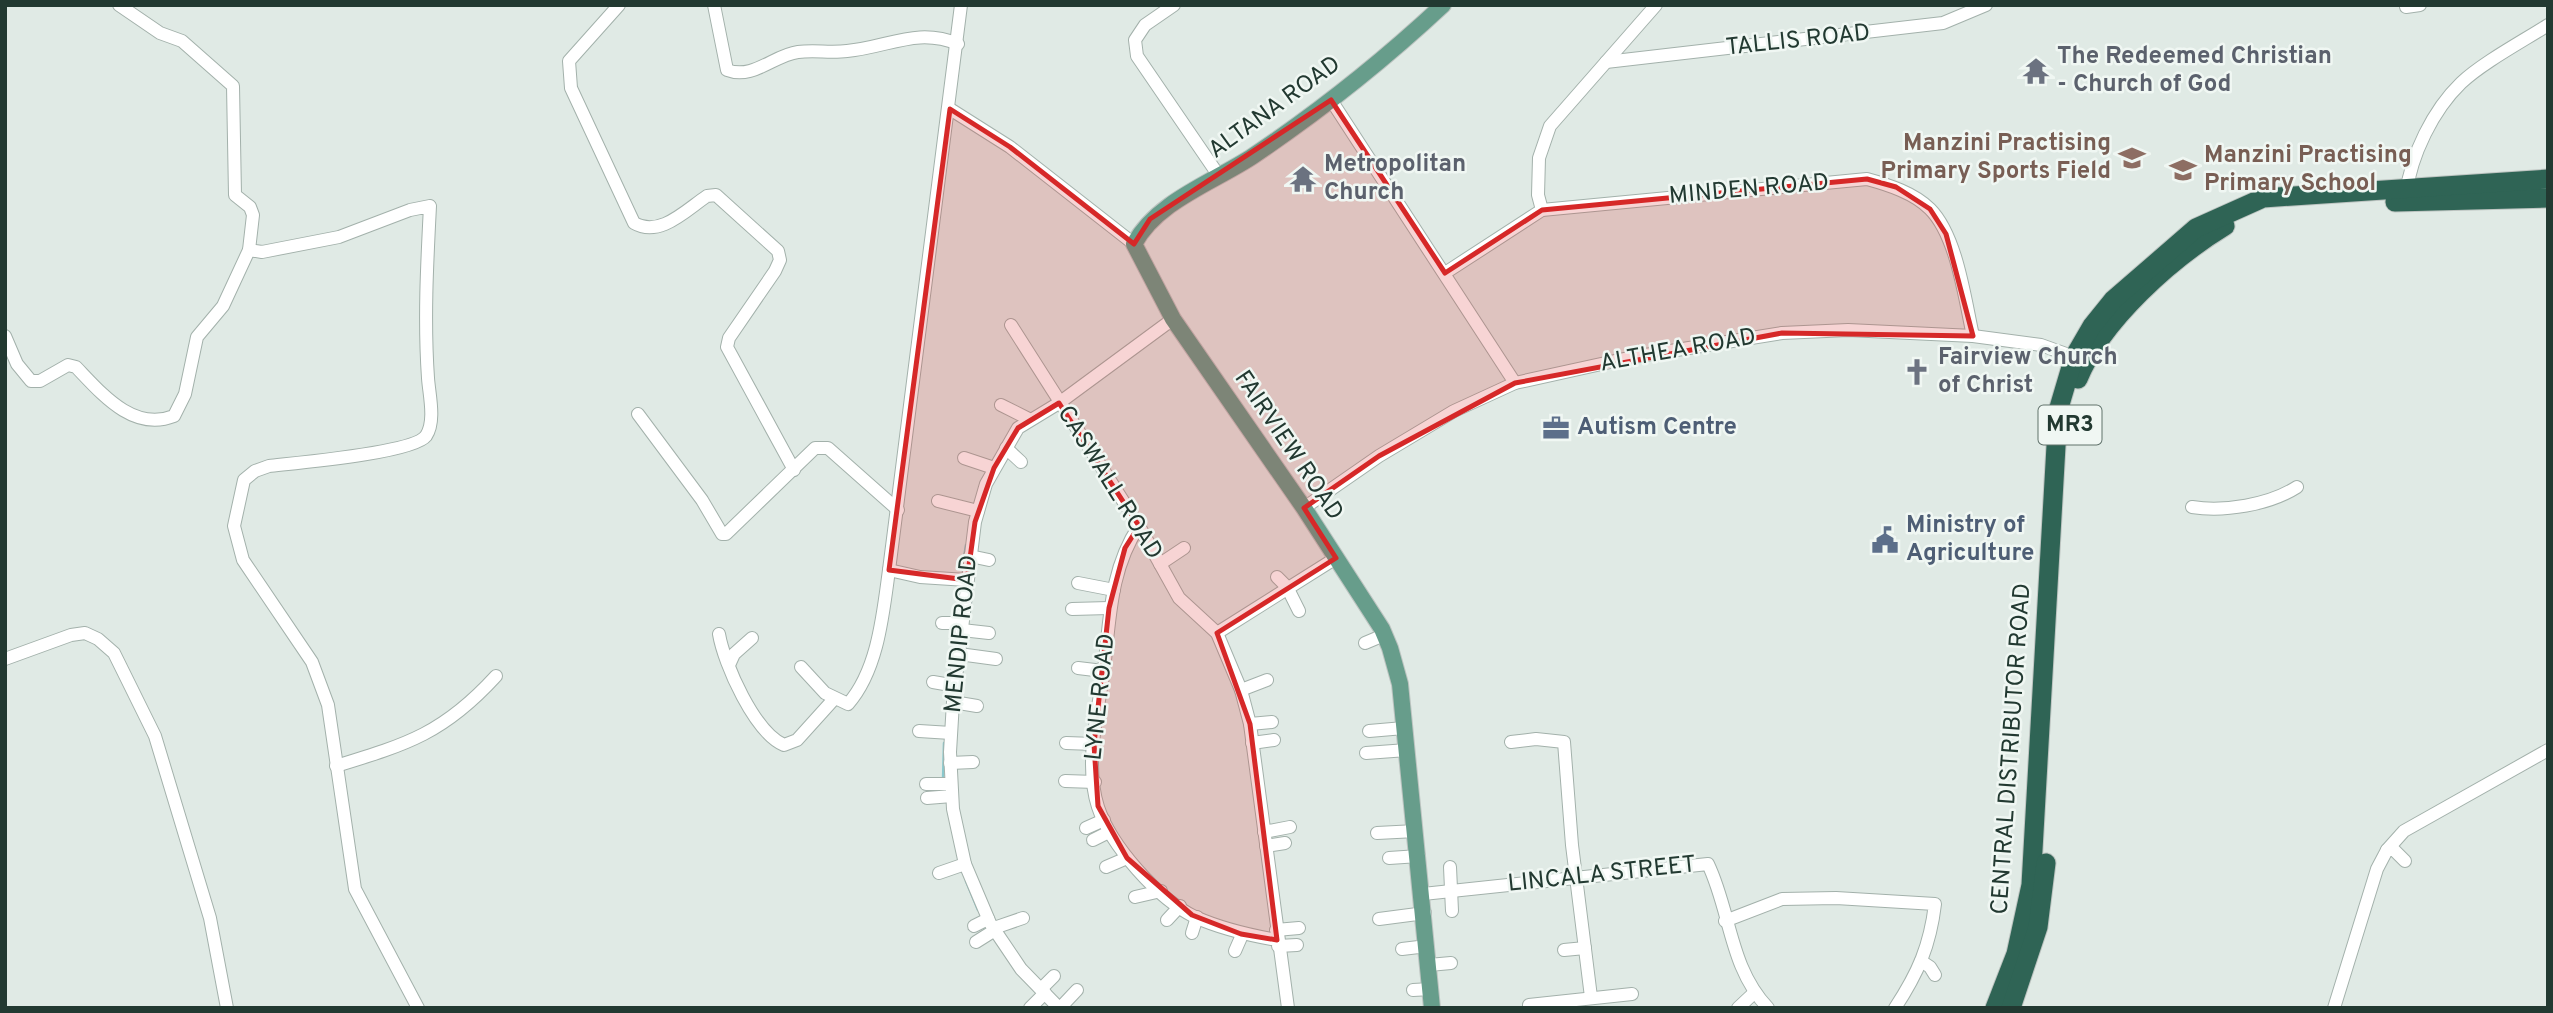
<svg xmlns="http://www.w3.org/2000/svg" width="2553" height="1013" font-family="Overpass,sans-serif">
  <rect width="100%" height="100%" fill="#e0eae5"/>
  <g fill="none" stroke-linecap="round" stroke-linejoin="round">
    <g stroke="#8ac8cd" stroke-width="2.5">
      <path d="M 962,570 L 966,545"/>
      <path d="M 943,780 L 944,743"/>
      <path d="M 966,881 L 978,910"/>
    </g>
    <defs>
      <g id="minor">
        <path d="M 619,5 L 569,61 L 571,88 L 634,223 C 660,238 686,210 707,196 L 716,195 L 778,251 L 780,260 L 775,271 L 729,338 L 727,347 L 794,470"/>
        <path d="M 714,5 L 727,70 C 753,80 774,55 798,52 C 814,50 831,53 847,51 C 889,47 917,27 958,44"/>
        <path d="M 961,5 L 889,570 L 920,577 L 967,580"/>
        <path d="M 1174,5 L 1145,25 L 1135,40 L 1137,56 L 1219,176"/>
        <path d="M 2406,7 L 2420,5"/>
        <path d="M 1606,62 L 1943,23 L 1986,5"/>
        <path d="M 1331,100 L 1515,383"/>
        <path d="M 950,109 L 1010,147 L 1134,244"/>
        <path d="M 2406,194 C 2411,155 2433,110 2461,83 C 2482,63 2523,41 2548,25"/>
        <path d="M 1542,210 L 1538,195 L 1539,158 L 1550,126 L 1656,5"/>
        <path d="M 249,250 L 262,252 L 339,237 L 410,210 L 430,206 C 427,264 424,320 428,378 C 429,394 436,421 426,436 C 413,453 295,463 269,466 L 255,471 L 244,480 L 234,526 L 243,560 L 312,662 L 328,705 L 355,889 L 418,1008"/>
        <path d="M 1445,273 L 1542,210 L 1867,179 C 1889,185 1914,193 1930,209 C 1957,236 1965,300 1973,336"/>
        <path d="M 1011,325 L 1139,526 L 1179,598 L 1217,633 L 1241,690 L 1250,724 L 1288,1008"/>
        <path d="M 5,336 L 17,364 L 31,381 L 40,381 L 68,365 L 76,367 C 102,394 133,432 174,416 L 185,394 L 197,337 L 223,306 L 249,250 L 253,215 L 250,207 L 235,195 L 233,86 L 182,41 L 160,33 L 119,5"/>
        <path d="M 1001,405 L 1029,419"/>
        <path d="M 638,414 L 702,500 L 722,534 L 726,534 L 815,448 L 828,448 L 898,510"/>
        <path d="M 1006,448 L 1021,462"/>
        <path d="M 964,458 L 994,468"/>
        <path d="M 938,501 L 978,511"/>
        <path d="M 2192,507 C 2224,512 2269,505 2297,487"/>
        <path d="M 1304,508 L 1379,456 L 1454,411 L 1515,383 L 1633,357 L 1782,333 L 1848,330 L 1973,336 L 2041,345 L 2080,359"/>
        <path d="M 1139,526 C 1110,569 1110,619 1104,669 C 1098,713 1084,763 1098,807 C 1111,846 1158,899 1195,917 C 1222,929 1248,935 1277,940"/>
        <path d="M 970,556 L 989,560"/>
        <path d="M 1160,564 L 1184,548"/>
        <path d="M 1277,577 L 1287,587 L 1299,611"/>
        <path d="M 1078,583 L 1114,590"/>
        <path d="M 1072,609 L 1109,608"/>
        <path d="M 942,623 L 962,623"/>
        <path d="M 962,630 L 989,633"/>
        <path d="M 1217,633 L 1336,558"/>
        <path d="M 719,634 C 724,664 755,733 784,745 L 797,740 L 834,699"/>
        <path d="M 1365,643 L 1384,635"/>
        <path d="M 959,654 L 996,659"/>
        <path d="M 5,659 L 71,635 L 85,633 L 98,639 L 114,653 L 155,736 L 210,918 L 227,1008"/>
        <path d="M 729,665 L 734,654 L 752,638"/>
        <path d="M 801,667 L 825,693 L 848,704 C 878,670 883,614 889,570"/>
        <path d="M 1078,668 L 1103,671"/>
        <path d="M 933,682 L 956,686"/>
        <path d="M 1241,690 L 1267,680"/>
        <path d="M 953,702 L 977,706"/>
        <path d="M 1250,724 L 1272,722"/>
        <path d="M 919,731 L 951,733"/>
        <path d="M 1369,731 L 1404,728"/>
        <path d="M 1511,742 L 1536,739 L 1564,742 L 1572,845 L 1591,997"/>
        <path d="M 1066,743 L 1094,744"/>
        <path d="M 1252,743 L 1274,740"/>
        <path d="M 1366,753 L 1407,750"/>
        <path d="M 950,763 L 973,762"/>
        <path d="M 336,766 C 408,744 444,733 496,676"/>
        <path d="M 1065,781 L 1095,782"/>
        <path d="M 926,784 L 951,784"/>
        <path d="M 927,798 L 952,796"/>
        <path d="M 1086,828 L 1104,820"/>
        <path d="M 1264,832 L 1290,827"/>
        <path d="M 1377,833 L 1416,831"/>
        <path d="M 1093,840 L 1109,832"/>
        <path d="M 1266,846 L 1285,843"/>
        <path d="M 2387,850 L 2394,850 L 2405,861"/>
        <path d="M 1389,858 L 1419,856"/>
        <path d="M 1106,867 L 1127,858"/>
        <path d="M 1450,867 L 1452,911"/>
        <path d="M 939,873 L 965,864"/>
        <path d="M 1423,894 L 1708,864 C 1731,912 1729,967 1768,1008"/>
        <path d="M 1135,897 L 1161,891"/>
        <path d="M 1379,919 L 1425,913"/>
        <path d="M 1167,920 L 1180,906"/>
        <path d="M 1725,921 L 1782,899 L 1836,898 L 1935,904 C 1930,946 1918,973 1895,1008"/>
        <path d="M 974,926 L 988,919"/>
        <path d="M 994,928 L 1023,918"/>
        <path d="M 1276,930 L 1299,928"/>
        <path d="M 1192,933 L 1197,917"/>
        <path d="M 976,942 L 995,930"/>
        <path d="M 1278,946 L 1297,945"/>
        <path d="M 1402,949 L 1427,946"/>
        <path d="M 1564,950 L 1585,948"/>
        <path d="M 1235,951 L 1242,935"/>
        <path d="M 1921,961 L 1930,967 L 1935,975"/>
        <path d="M 1429,965 L 1451,963"/>
        <path d="M 1041,989 L 1054,976"/>
        <path d="M 1413,990 L 1431,989"/>
        <path d="M 1529,1005 L 1632,994"/>
        <path d="M 1030,1008 L 1045,993"/>
        <path d="M 1059,1008 L 1021,969 L 990,923 L 965,864 L 953,809 L 950,752 L 953,702 L 975,522 L 986,484 L 1018,428 L 1059,403 L 1173,319"/>
        <path d="M 1060,1008 L 1077,990"/>
        <path d="M 1738,1008 L 1754,993"/>
        <path d="M 2334,1008 L 2377,869 L 2387,850 L 2404,831 L 2548,750"/>
      </g>
      <path id="major" d="M 1432,1008 L 1400,684 L 1390,648 L 1382,629 L 1304,508 L 1173,319 L 1134,244 C 1157,201 1214,182 1253,156 C 1320,111 1384,60 1443,5"/>
      <g id="highway">
        <path d="M 2395,202 L 2548,198"/>
        <path d="M 2078,379 C 2102,320 2171,259 2225,226"/>
        <path d="M 1995,1008 L 2016,954 L 2031,885 L 2058,411 L 2074,357 L 2092,326 L 2113,300 L 2196,228 L 2263,198 L 2548,179"/>
        <path d="M 2011,1008 L 2038,927 L 2046,863"/>
      </g>
    </defs>
    <use href="#minor" stroke="#a3b1ab" stroke-width="14"/>
    <use href="#major" stroke="#bdc4c1" stroke-width="18"/>
    <use href="#highway" stroke="#bdc4c1" stroke-width="21"/>
    <use href="#minor" stroke="#fff" stroke-width="12"/>
    <use href="#major" stroke="#679d8b" stroke-width="16"/>
    <use href="#highway" stroke="#2f6455" stroke-width="19"/>
  </g>
  <path fill="#d62828" fill-opacity="0.2" stroke="#d62828" stroke-width="5" stroke-linejoin="round" d="M 1331,100 L 1445,273 L 1542,210 L 1867,179 L 1896,187 L 1930,209 L 1946,234 L 1973,336 L 1782,333 L 1515,383 L 1379,456 L 1304,508 L 1336,558 L 1217,633 L 1250,724 L 1277,940 L 1241,934 L 1192,915 L 1127,858 L 1098,806 L 1094,744 L 1109,608 L 1125,548 L 1139,526 L 1059,403 L 1018,428 L 994,468 L 975,522 L 967,580 L 889,570 L 950,109 L 1010,147 L 1134,244 L 1150,219 Z"/>
  <defs>
    <symbol id="temple-bare" viewBox="-9 -9 18 18"><path d="M0-6L5-2H3V0L6.5 2.5H4V6H1.5V3h-3V6H-4V2.5H-6.5L-3 0V-2H-5Z" fill="#6b7280" stroke="#f0f7f3" stroke-width="2.5" paint-order="stroke"/></symbol>
    <symbol id="school-bare" viewBox="-9 -9 18 18"><path d="M0-5L7-2L0 1L-7-2ZM-4 1L0 2.5L4 1V4Q0 6-4 4Z" fill="#8d6e63" stroke="#f0f7f3" stroke-width="2.5" paint-order="stroke"/></symbol>
    <symbol id="church-bare" viewBox="-9 -9 18 18"><path d="M-1.2-6h2.4v3.5h3.3v2.4h-3.3V6h-2.4V-.1h-3.3v-2.4h3.3Z" fill="#6b7280" stroke="#f0f7f3" stroke-width="2.5" paint-order="stroke"/></symbol>
    <symbol id="office-bare" viewBox="-9 -9 18 18"><path d="M-6-3h4V-5.5h4V-3h4V5H-6ZM-1-4.5V-3h2v-1.5ZM-6 0V1H6V0Z" fill="#5c6f8a" stroke="#f0f7f3" stroke-width="2.5" paint-order="stroke"/></symbol>
    <symbol id="civic-bare" viewBox="-9 -9 18 18"><path d="M-.6-6.5H3V-4.5H.6V-3L4-1V1h2V6H-6V1h2V-1L-.6-3ZM-1.2 2.5V6h2.4V2.5Z" fill="#5c6f8a" stroke="#f0f7f3" stroke-width="2.5" paint-order="stroke"/></symbol>
  </defs>
  <g fill-rule="evenodd">
    <use href="#temple-bare" x="2017" y="52" width="38" height="38"/>
    <use href="#school-bare" x="2113" y="139" width="38" height="38"/>
    <use href="#school-bare" x="2164" y="151" width="38" height="38"/>
    <use href="#temple-bare" x="1284" y="160" width="38" height="38"/>
    <use href="#church-bare" x="1898" y="353" width="38" height="38"/>
    <use href="#office-bare" x="1537" y="409" width="38" height="38"/>
    <use href="#civic-bare" x="1866" y="521" width="38" height="38"/>
  </g>
  <g text-anchor="middle" dominant-baseline="central" stroke-width="5" stroke-linejoin="round" paint-order="stroke">
    <rect fill="#f0f7f3" stroke="#60726b" stroke-width="2" x="2038.5" y="405.5" width="63" height="39" rx="5"/>
    <g font-size="23" font-weight="bold" fill="#223931">
      <text x="2070" y="425">MR3</text>
    </g>
    <g font-size="24" fill="#223931" stroke="#f0f7f3">
      <text transform="translate(1798 41) rotate(-6)">TALLIS ROAD</text>
      <text transform="translate(1275 108) rotate(-36)">ALTANA ROAD</text>
      <text transform="translate(1749 190) rotate(-5)">MINDEN ROAD</text>
      <text transform="translate(1678 351) rotate(-10)">ALTHEA ROAD</text>
      <text transform="translate(1288 446) rotate(56)">FAIRVIEW ROAD</text>
      <text transform="translate(1109 483) rotate(58)">CASWALL ROAD</text>
      <text transform="translate(962 634) rotate(-84)">MENDIP ROAD</text>
      <text transform="translate(1101 697) rotate(-84)">LYNE ROAD</text>
      <text transform="translate(2012 749) rotate(-86)">CENTRAL DISTRIBUTOR ROAD</text>
      <text transform="translate(1602 875) rotate(-6)">LINCALA STREET</text>
    </g>
    <g font-size="24" font-weight="bold" fill="#5b616d" stroke="#f0f7f3" text-anchor="start">
      <text x="2057" y="57">The Redeemed Christian<tspan x="2057" dy="28">- Church of God</tspan></text>
      <text x="1324" y="165">Metropolitan<tspan x="1324" dy="28">Church</tspan></text>
      <text x="1938" y="358">Fairview Church<tspan x="1938" dy="28">of Christ</tspan></text>
    </g>
    <g font-size="24" font-weight="bold" fill="#785e54" stroke="#f0f7f3" text-anchor="end">
      <text x="2111" y="144">Manzini Practising<tspan x="2111" dy="28">Primary Sports Field</tspan></text>
      <text x="2204" y="156" text-anchor="start">Manzini Practising<tspan x="2204" dy="28">Primary School</tspan></text>
    </g>
    <g font-size="24" font-weight="bold" fill="#4e5e75" stroke="#f0f7f3" text-anchor="start">
      <text x="1577" y="428">Autism Centre</text>
      <text x="1906" y="526">Ministry of<tspan x="1906" dy="28">Agriculture</tspan></text>
    </g>
  </g>
  <rect width="2553" height="1013" fill="none" stroke="#223931" stroke-width="14"/>
</svg>
